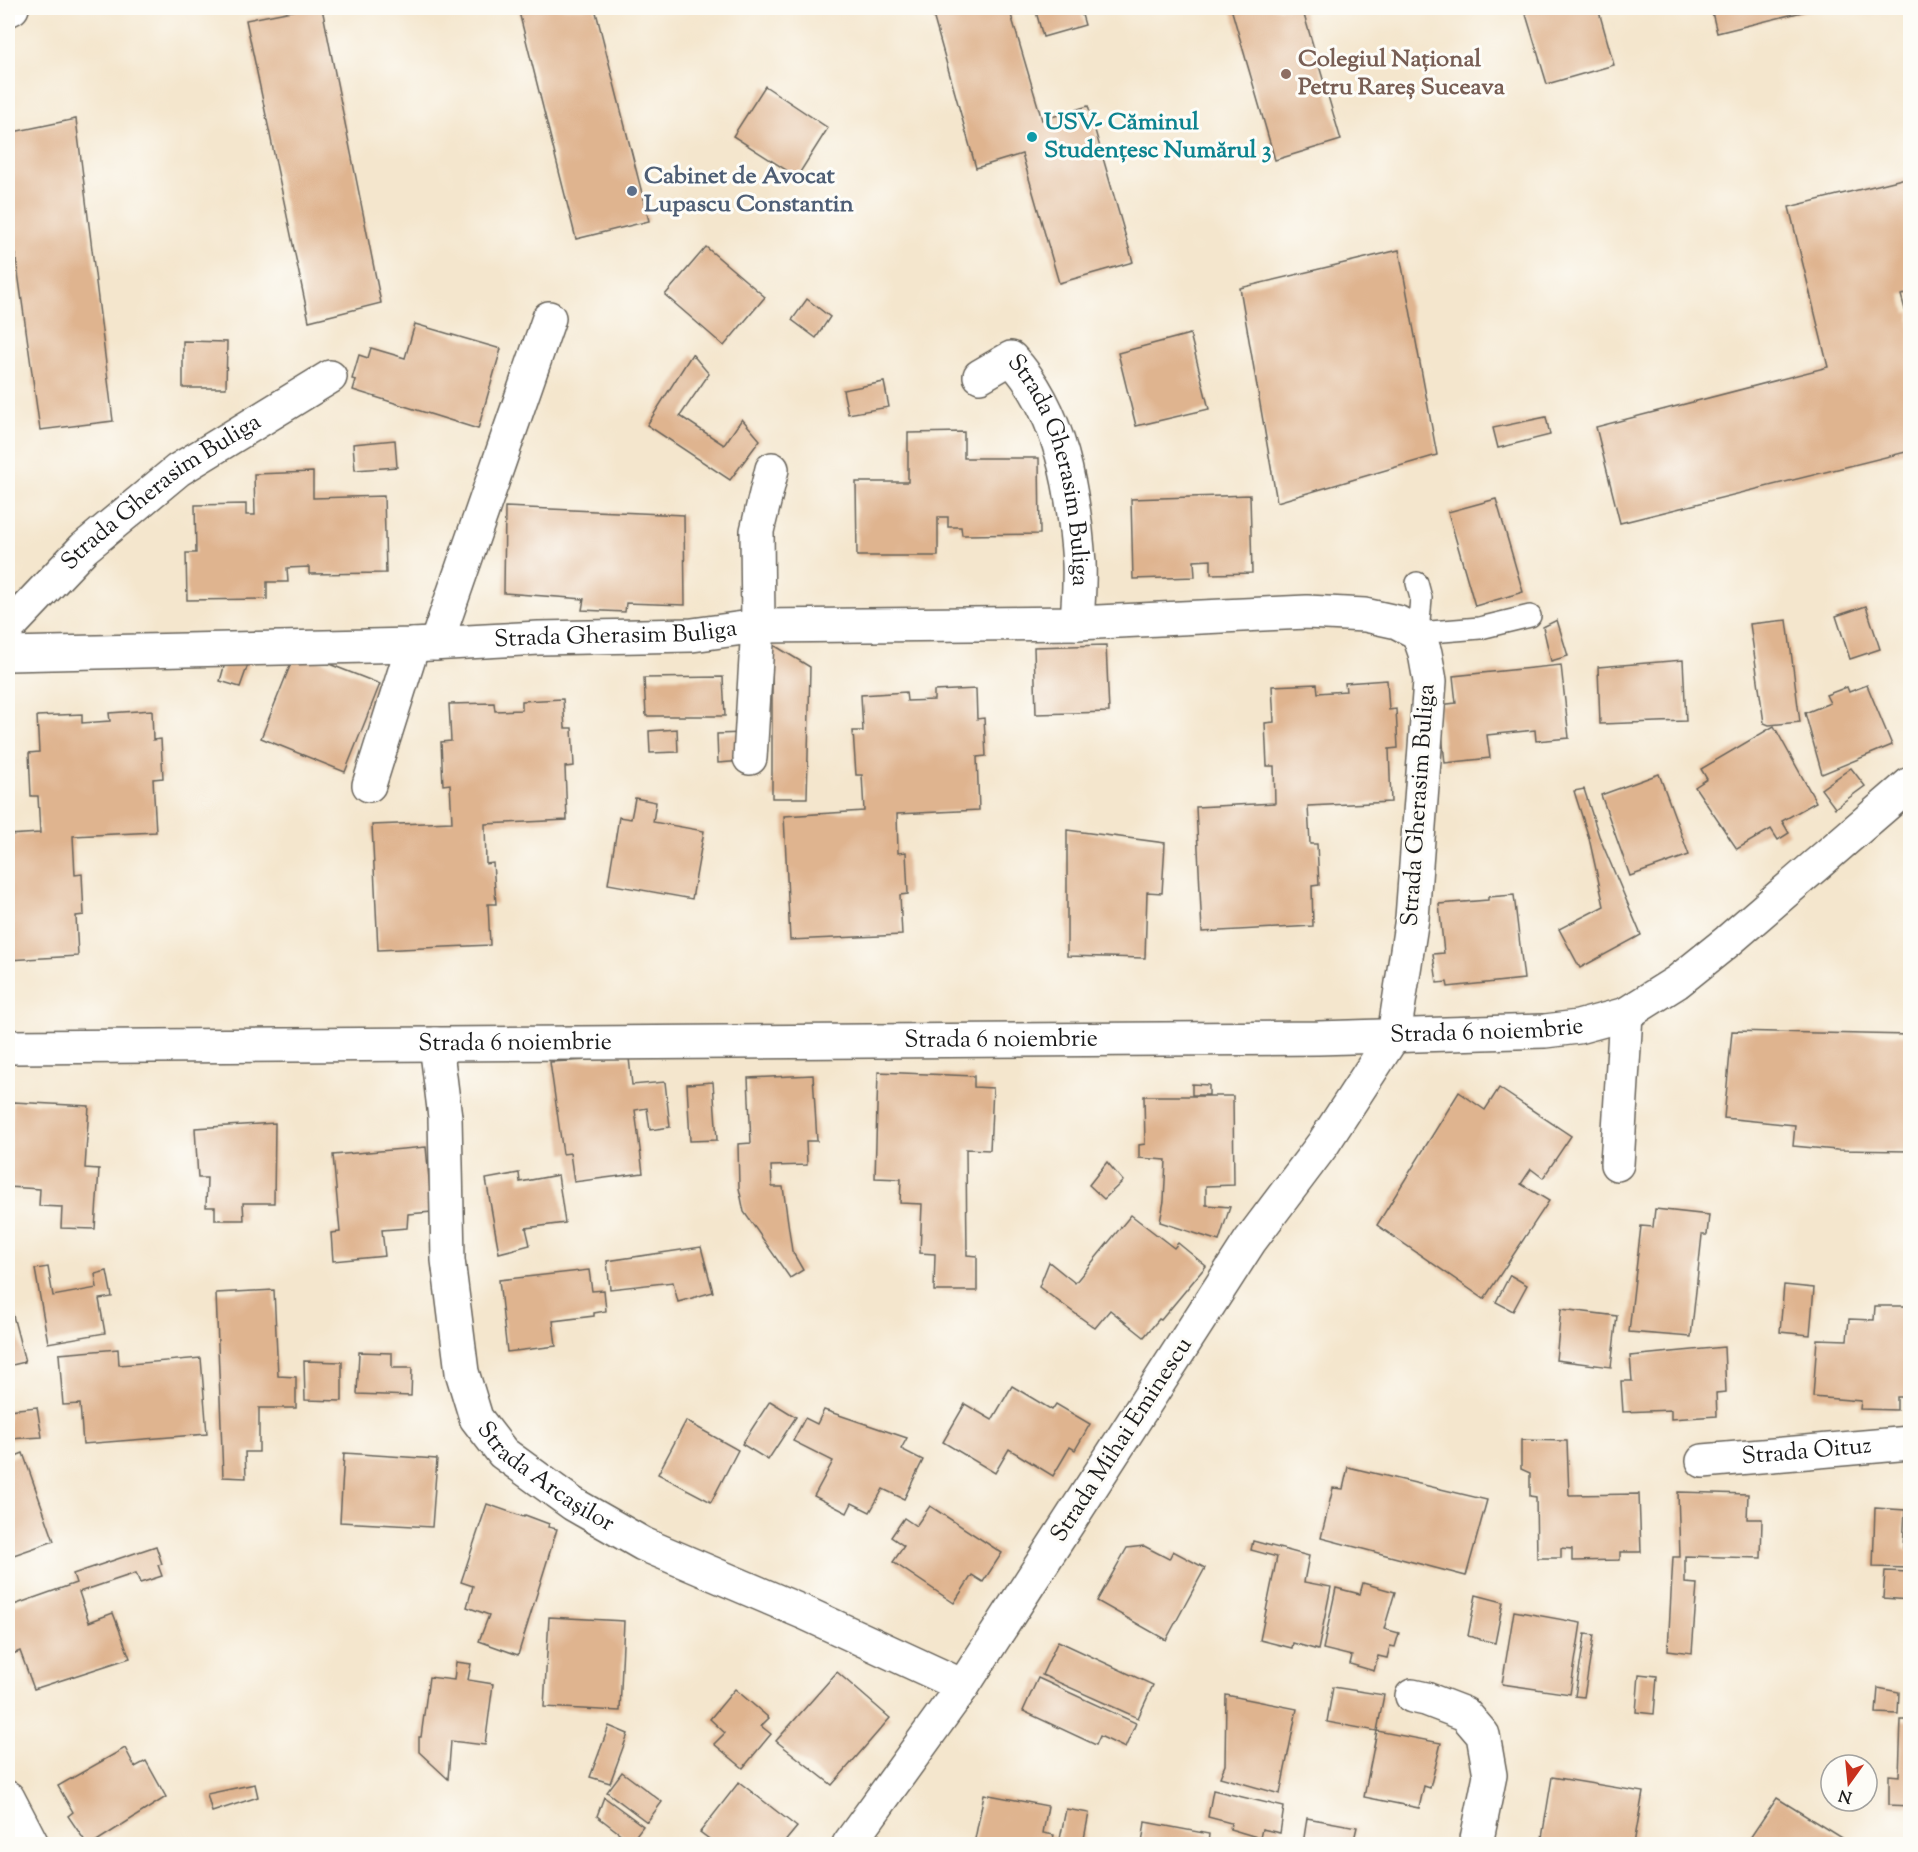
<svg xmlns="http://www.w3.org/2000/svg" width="1918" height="1852" font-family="'Sorts Mill Goudy',serif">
  <rect width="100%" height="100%" fill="#fdfcf7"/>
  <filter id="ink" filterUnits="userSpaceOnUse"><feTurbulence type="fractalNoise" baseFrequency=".0167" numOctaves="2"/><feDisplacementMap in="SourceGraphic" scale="12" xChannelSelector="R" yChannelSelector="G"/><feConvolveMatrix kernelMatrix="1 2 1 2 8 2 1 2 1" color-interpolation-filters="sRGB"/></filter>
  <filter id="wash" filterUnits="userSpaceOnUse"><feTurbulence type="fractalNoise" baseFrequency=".008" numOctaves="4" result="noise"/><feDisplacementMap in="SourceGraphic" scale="24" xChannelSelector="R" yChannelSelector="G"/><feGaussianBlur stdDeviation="1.35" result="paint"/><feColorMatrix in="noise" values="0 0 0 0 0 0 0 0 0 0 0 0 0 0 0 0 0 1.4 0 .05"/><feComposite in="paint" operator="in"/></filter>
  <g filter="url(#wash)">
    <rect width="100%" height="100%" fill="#f4e6cd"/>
    <g id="blocks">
      <g fill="#dfb48f">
        <path d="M 307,8 L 322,8 L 381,303 L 309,321 L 246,20 Z"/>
        <path d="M 518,8 L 595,8 L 649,221 L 576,239 Z"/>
        <path d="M 931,8 L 1009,8 L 1042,120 L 1088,106 L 1133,262 L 1059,283 L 1022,154 L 976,168 Z"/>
        <path d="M 1035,8 L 1080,8 L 1085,25 L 1043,37 Z"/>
        <path d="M 1231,8 L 1302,8 L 1341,140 L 1275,160 Z"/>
        <path d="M 1524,8 L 1598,8 L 1614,65 L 1547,84 Z"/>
        <path d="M 1711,8 L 1818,8 L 1717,33 Z"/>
        <path d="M 765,86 L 828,128 L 797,177 L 733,136 Z"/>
        <path d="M 76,119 L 113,421 L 40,430 L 8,201 L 8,133 Z"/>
        <path d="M 1910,177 L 1910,293 L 1901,295 L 1906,313 L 1910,312 L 1910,451 L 1620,523 L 1596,427 L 1828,367 L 1789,207 Z"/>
        <path d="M 706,247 L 765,297 L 724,346 L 665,295 Z"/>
        <path d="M 1399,250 L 1437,455 L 1277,502 L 1240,288 Z"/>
        <path d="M 807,299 L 830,317 L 816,338 L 792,320 Z"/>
        <path d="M 415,324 L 501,349 L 478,429 L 353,390 L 356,380 L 352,379 L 359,355 L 368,358 L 371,348 L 405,358 Z"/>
        <path d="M 1190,334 L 1209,409 L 1136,426 L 1118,353 Z"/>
        <path d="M 183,341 L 227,342 L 226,388 L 183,388 Z"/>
        <path d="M 692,354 L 709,374 L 680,416 L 724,445 L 742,419 L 760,440 L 730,480 L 647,425 Z"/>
        <path d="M 884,382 L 889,407 L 848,414 L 843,390 Z"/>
        <path d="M 1546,417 L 1550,435 L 1498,448 L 1493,428 Z"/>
        <path d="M 964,432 L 964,458 L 1039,458 L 1040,534 L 962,535 L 961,527 L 948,527 L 948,517 L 938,517 L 938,556 L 857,556 L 856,482 L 908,482 L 908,433 Z"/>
        <path d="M 395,440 L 397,467 L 355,470 L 353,444 Z"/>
        <path d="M 313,472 L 313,498 L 384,496 L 386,573 L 309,574 L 309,567 L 287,568 L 288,582 L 267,582 L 267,599 L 187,600 L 186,553 L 196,553 L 195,505 L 246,504 L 246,515 L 255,515 L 254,474 Z"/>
        <path d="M 1250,495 L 1252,573 L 1211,574 L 1211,560 L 1194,561 L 1195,577 L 1133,579 L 1131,499 Z"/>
        <path d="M 1496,499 L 1523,592 L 1475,606 L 1448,512 Z"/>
        <path d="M 505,507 L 684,515 L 685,605 L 626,603 L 625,612 L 582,610 L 584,599 L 504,593 Z"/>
        <path d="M 1866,606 L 1880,649 L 1850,659 L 1836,616 Z"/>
        <path d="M 1557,620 L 1568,656 L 1551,661 L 1543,627 Z"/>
        <path d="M 1787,620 L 1800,722 L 1769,725 L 1764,723 L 1750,624 Z"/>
        <path d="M 772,644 L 810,667 L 807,798 L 772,798 Z"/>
        <path d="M 1106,645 L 1109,712 L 1036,714 L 1034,647 Z"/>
        <path d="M 296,651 L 380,684 L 345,772 L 261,738 Z"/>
        <path d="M 228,652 L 250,659 L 240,687 L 220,681 Z"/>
        <path d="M 1683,660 L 1686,721 L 1600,724 L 1598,667 Z"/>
        <path d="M 1561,665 L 1569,738 L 1536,741 L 1535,730 L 1487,735 L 1490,758 L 1445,763 L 1439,705 L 1456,703 L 1453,676 Z"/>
        <path d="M 723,677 L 725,716 L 646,716 L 644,678 Z"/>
        <path d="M 1387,680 L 1389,710 L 1396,709 L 1398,748 L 1389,749 L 1391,802 L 1308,806 L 1310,844 L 1317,844 L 1319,885 L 1312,886 L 1313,926 L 1202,932 L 1196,807 L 1275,803 L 1274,766 L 1267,766 L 1265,723 L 1274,722 L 1272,686 L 1317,684 L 1318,693 L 1346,691 L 1345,683 Z"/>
        <path d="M 1867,685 L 1892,745 L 1822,774 L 1805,713 L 1830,703 L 1826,695 L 1847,687 L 1849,692 Z"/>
        <path d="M 976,689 L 977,719 L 984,718 L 986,756 L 977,757 L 979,810 L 897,814 L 898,853 L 906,852 L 908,894 L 900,895 L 902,935 L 790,940 L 784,816 L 864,811 L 862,775 L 856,775 L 853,731 L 863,731 L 861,695 L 906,692 L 907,701 L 934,700 L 934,691 Z"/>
        <path d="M 563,699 L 565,728 L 572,728 L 574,766 L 565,767 L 567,820 L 485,824 L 486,864 L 493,863 L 496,904 L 488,904 L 490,945 L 378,950 L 372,825 L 452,822 L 450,784 L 443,785 L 441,742 L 451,741 L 449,704 L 494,703 L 495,711 L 522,710 L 522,701 Z"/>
        <path d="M 152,710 L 153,740 L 161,739 L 163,778 L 153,779 L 156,832 L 73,836 L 75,875 L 82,874 L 84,915 L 76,916 L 78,956 L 8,960 L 8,835 L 40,833 L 38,796 L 31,796 L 29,753 L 39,752 L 37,716 L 82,714 L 82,723 L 110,721 L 109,713 Z"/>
        <path d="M 1774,726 L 1816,802 L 1782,821 L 1789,833 L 1778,840 L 1771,829 L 1737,849 L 1695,787 L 1707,779 L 1701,769 Z"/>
        <path d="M 677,729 L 678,752 L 650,753 L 649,731 Z"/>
        <path d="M 743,733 L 744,761 L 718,763 L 717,734 Z"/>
        <path d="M 1851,768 L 1865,786 L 1835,808 L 1821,789 Z"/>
        <path d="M 1659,774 L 1689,855 L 1630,876 L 1601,795 Z"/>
        <path d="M 1584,789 L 1599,836 L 1641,935 L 1580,968 L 1559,929 L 1604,906 L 1589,838 L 1574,791 Z"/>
        <path d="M 635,798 L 656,802 L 653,822 L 704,831 L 692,899 L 608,884 L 619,817 L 631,819 Z"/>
        <path d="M 1067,830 L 1165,843 L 1162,893 L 1147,892 L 1145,958 L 1067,956 Z"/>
        <path d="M 1514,895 L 1524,979 L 1448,987 L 1447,982 L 1437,983 L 1433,954 L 1444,953 L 1439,904 L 1488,900 L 1488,897 Z"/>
        <path d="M 1732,1031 L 1910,1035 L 1910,1151 L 1837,1150 L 1793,1146 L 1795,1125 L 1724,1118 Z"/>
        <path d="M 629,1058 L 632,1085 L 665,1082 L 670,1127 L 650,1130 L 647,1108 L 635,1110 L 643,1173 L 574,1182 L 570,1153 L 563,1154 L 550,1062 Z"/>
        <path d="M 878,1072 L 974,1076 L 974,1087 L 993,1088 L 990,1150 L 966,1149 L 967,1255 L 977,1256 L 977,1291 L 934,1291 L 935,1254 L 920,1253 L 922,1204 L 900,1203 L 901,1179 L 875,1178 Z"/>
        <path d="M 813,1075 L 817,1141 L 806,1141 L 807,1165 L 771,1166 L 772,1187 L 783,1187 L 792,1251 L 803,1270 L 790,1278 L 744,1212 L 739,1188 L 738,1144 L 751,1143 L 748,1078 Z"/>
        <path d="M 713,1082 L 717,1140 L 690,1141 L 687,1084 Z"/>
        <path d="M 1192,1084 L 1209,1085 L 1209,1095 L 1192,1095 Z"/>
        <path d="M 1499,1088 L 1571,1136 L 1543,1178 L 1531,1169 L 1521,1184 L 1549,1201 L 1484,1299 L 1377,1225 L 1459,1092 L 1485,1110 Z"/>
        <path d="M 1144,1096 L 1233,1096 L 1234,1185 L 1206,1186 L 1206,1205 L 1230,1207 L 1219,1241 L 1160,1222 L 1164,1201 L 1166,1160 L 1139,1158 L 1139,1145 L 1145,1144 Z"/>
        <path d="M 13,1102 L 89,1106 L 85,1168 L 99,1169 L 95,1229 L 61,1228 L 62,1207 L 39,1206 L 40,1189 L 8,1187 Z"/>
        <path d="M 275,1123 L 274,1203 L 243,1203 L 244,1220 L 215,1220 L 215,1207 L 206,1207 L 207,1178 L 198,1178 L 195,1128 Z"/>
        <path d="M 426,1147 L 432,1212 L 408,1214 L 407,1228 L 382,1230 L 385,1256 L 333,1261 L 331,1233 L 340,1232 L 333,1155 Z"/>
        <path d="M 1107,1162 L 1123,1181 L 1104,1199 L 1089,1185 Z"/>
        <path d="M 519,1173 L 520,1182 L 558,1175 L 565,1223 L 526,1228 L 530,1245 L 499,1253 L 486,1179 Z"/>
        <path d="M 1655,1209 L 1709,1215 L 1707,1235 L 1702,1235 L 1691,1337 L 1629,1332 L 1641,1226 L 1653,1227 Z"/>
        <path d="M 1131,1215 L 1174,1248 L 1178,1243 L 1206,1266 L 1161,1320 L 1159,1319 L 1144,1337 L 1110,1310 L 1095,1328 L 1039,1287 L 1049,1262 L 1075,1283 Z"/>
        <path d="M 701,1247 L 713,1292 L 678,1302 L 673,1282 L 610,1289 L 607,1261 Z"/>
        <path d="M 48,1267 L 53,1296 L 97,1288 L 95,1274 L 107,1271 L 112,1297 L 99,1299 L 105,1333 L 48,1343 L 35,1269 Z"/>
        <path d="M 589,1270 L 592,1291 L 604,1290 L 606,1311 L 594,1313 L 594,1316 L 553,1321 L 556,1346 L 507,1352 L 499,1280 Z"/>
        <path d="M 1510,1275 L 1527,1285 L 1513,1311 L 1496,1302 Z"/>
        <path d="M 1784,1285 L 1814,1288 L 1810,1335 L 1780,1332 Z"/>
        <path d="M 274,1290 L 278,1376 L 296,1377 L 296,1408 L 259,1408 L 259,1452 L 245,1452 L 246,1478 L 223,1477 L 216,1293 Z"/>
        <path d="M 8,1304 L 10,1304 L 25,1362 L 8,1366 Z"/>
        <path d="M 1875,1306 L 1909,1306 L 1908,1397 L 1897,1397 L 1897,1410 L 1860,1409 L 1861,1401 L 1813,1397 L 1817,1339 L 1847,1340 L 1849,1319 L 1874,1320 Z"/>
        <path d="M 1561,1309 L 1617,1316 L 1611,1367 L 1556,1360 Z"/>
        <path d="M 1724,1347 L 1726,1392 L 1716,1393 L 1717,1416 L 1671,1419 L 1671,1410 L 1623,1412 L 1621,1381 L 1632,1381 L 1630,1356 Z"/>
        <path d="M 118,1349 L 119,1365 L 201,1358 L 207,1434 L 83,1444 L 80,1404 L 63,1405 L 59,1354 Z"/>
        <path d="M 359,1352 L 392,1353 L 392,1368 L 412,1368 L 411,1396 L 357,1394 Z"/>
        <path d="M 304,1361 L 342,1362 L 342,1401 L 305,1400 Z"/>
        <path d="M 1012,1386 L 1052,1410 L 1056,1404 L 1090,1424 L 1075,1450 L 1070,1447 L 1053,1476 L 1009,1449 L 995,1473 L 943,1442 L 965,1404 L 992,1420 Z"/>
        <path d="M 770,1401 L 796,1417 L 768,1460 L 742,1444 Z"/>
        <path d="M 37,1407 L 42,1437 L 8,1439 L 8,1410 Z"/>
        <path d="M 824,1410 L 907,1438 L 901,1449 L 923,1460 L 904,1499 L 883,1489 L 870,1512 L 852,1503 L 847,1513 L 814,1496 L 833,1461 L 793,1441 L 805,1418 L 817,1424 Z"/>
        <path d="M 686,1421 L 738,1450 L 711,1502 L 658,1474 Z"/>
        <path d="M 1521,1440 L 1567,1441 L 1569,1495 L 1639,1494 L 1641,1552 L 1620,1552 L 1620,1560 L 1572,1561 L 1572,1549 L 1561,1548 L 1561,1558 L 1537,1558 L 1536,1497 L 1530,1496 L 1530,1473 L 1521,1469 Z"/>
        <path d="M 23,1453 L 54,1541 L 8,1557 L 8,1459 Z"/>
        <path d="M 344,1453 L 437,1459 L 432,1527 L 340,1522 Z"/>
        <path d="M 1348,1467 L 1487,1500 L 1466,1576 L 1321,1538 L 1333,1488 L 1343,1489 Z"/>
        <path d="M 1678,1492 L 1748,1494 L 1747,1519 L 1762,1519 L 1761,1558 L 1685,1556 L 1685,1583 L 1697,1584 L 1692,1653 L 1668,1650 L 1673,1557 L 1680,1557 Z"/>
        <path d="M 487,1504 L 524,1517 L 525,1515 L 549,1524 L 548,1527 L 557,1529 L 518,1655 L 479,1641 L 489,1615 L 467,1607 L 473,1586 L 461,1582 Z"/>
        <path d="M 930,1506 L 1002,1553 L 983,1582 L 972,1575 L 954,1603 L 893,1562 L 904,1546 L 891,1537 L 904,1518 L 916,1526 Z"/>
        <path d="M 1875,1508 L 1905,1510 L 1903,1549 L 1910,1550 L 1910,1568 L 1873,1567 Z"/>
        <path d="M 1253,1541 L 1309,1556 L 1304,1582 L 1331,1587 L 1318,1650 L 1293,1643 L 1292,1648 L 1260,1640 L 1277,1557 L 1251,1550 Z"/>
        <path d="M 156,1546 L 162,1564 L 158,1565 L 162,1576 L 140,1583 L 136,1573 L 79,1592 L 89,1622 L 113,1613 L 130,1658 L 34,1689 L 20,1651 L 8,1656 L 8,1607 L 76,1583 L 73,1574 Z"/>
        <path d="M 1144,1546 L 1169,1559 L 1173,1551 L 1205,1568 L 1166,1640 L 1097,1601 L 1127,1548 Z"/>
        <path d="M 1885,1571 L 1910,1572 L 1910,1600 L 1883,1598 Z"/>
        <path d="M 1363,1583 L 1395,1592 L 1384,1629 L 1399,1633 L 1395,1647 L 1390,1646 L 1387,1658 L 1378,1656 L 1374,1671 L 1350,1664 L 1352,1656 L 1323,1649 L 1336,1588 L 1360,1594 Z"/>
        <path d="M 1476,1595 L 1503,1602 L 1495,1643 L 1468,1636 Z"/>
        <path d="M 1514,1611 L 1581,1623 L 1570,1694 L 1502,1684 Z"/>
        <path d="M 549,1617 L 624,1621 L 620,1711 L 544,1707 Z"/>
        <path d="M 1585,1634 L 1594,1635 L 1584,1697 L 1575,1696 Z"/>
        <path d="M 1058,1641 L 1153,1685 L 1138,1718 L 1042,1675 Z"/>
        <path d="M 456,1662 L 471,1664 L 468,1680 L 493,1684 L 485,1745 L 451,1741 L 448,1779 L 419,1752 L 419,1737 L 421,1737 L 429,1677 L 454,1680 Z"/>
        <path d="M 837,1672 L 890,1718 L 832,1785 L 776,1741 Z"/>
        <path d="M 1639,1674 L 1657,1676 L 1654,1714 L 1636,1712 Z"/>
        <path d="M 1038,1678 L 1136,1723 L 1125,1748 L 1100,1736 L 1096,1745 L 1023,1711 Z"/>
        <path d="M 1333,1687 L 1384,1695 L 1377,1731 L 1441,1743 L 1430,1788 L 1424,1786 L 1419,1808 L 1364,1797 L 1377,1731 L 1327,1722 Z"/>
        <path d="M 1878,1688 L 1899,1692 L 1898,1714 L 1876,1713 Z"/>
        <path d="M 735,1689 L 769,1718 L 761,1726 L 771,1734 L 743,1768 L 714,1744 L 725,1733 L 710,1719 Z"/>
        <path d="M 1226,1695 L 1297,1709 L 1280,1794 L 1220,1777 L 1225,1765 Z"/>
        <path d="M 1901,1720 L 1910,1720 L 1910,1806 L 1889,1805 L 1889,1775 L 1899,1776 Z"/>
        <path d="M 609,1726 L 628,1734 L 610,1783 L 590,1777 Z"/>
        <path d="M 125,1748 L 135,1767 L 146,1761 L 166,1797 L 92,1844 L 87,1844 L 68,1816 L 73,1812 L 58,1786 Z"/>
        <path d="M 622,1772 L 662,1802 L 647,1822 L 607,1792 Z"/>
        <path d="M 1552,1777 L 1643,1792 L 1634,1844 L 1541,1844 Z"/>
        <path d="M 739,1782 L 797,1827 L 783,1844 L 716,1844 L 700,1832 Z"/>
        <path d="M 255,1784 L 258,1797 L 212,1812 L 207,1794 Z"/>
        <path d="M 1213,1790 L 1284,1807 L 1280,1833 L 1262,1829 L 1260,1838 L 1230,1829 L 1231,1823 L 1208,1817 Z"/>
        <path d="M 984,1794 L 1048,1806 L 1043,1833 L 1054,1835 L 1052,1844 L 974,1844 Z"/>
        <path d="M 604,1797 L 643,1826 L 631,1842 L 597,1816 Z"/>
        <path d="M 1777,1798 L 1851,1844 L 1746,1844 Z"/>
        <path d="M 1066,1809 L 1089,1813 L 1083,1844 L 1059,1844 Z"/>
        <path d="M 1307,1818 L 1357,1827 L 1353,1844 L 1303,1844 Z"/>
        <path d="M 1145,1822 L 1209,1834 L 1208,1844 L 1142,1844 Z"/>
      </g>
    </g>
  </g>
  <g filter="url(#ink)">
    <use href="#blocks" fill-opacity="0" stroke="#68635a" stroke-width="1.5"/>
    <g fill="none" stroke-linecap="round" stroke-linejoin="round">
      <defs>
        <path id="service" d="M 1417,583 L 1421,598 L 1418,633 L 1480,628 L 1530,616"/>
        <g id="minor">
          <path d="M 8,10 L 12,8"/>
          <path id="s1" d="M 980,376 L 1011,358 C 1061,411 1074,493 1079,563 C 1080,583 1078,603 1077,623"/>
          <path id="s2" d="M 8,628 L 84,548 L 178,470 L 330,377"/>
          <path d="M 436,644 L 549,318"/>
          <path id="s3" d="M 8,654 L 413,645 L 539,638 L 692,635 L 758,626 L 1077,623 L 1307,612 L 1365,615 L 1397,622 L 1418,633 L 1425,653 L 1430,681 L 1412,918 L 1394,1035 L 1323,1144 L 1250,1241 L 963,1686 L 849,1844"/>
          <path d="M 750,758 L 758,626 L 757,531 L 772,469"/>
          <path d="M 369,785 L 413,645"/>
          <path id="s4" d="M 436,1044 L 445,1117 L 448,1260 L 462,1372 L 476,1418 L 503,1453 L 573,1504 L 643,1544 L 805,1613 L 963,1686"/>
          <path id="s5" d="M 8,1047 L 1318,1038 L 1545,1031 L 1578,1027 L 1626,1014 L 1677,982 L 1728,941 L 1910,784"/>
          <path d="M 1617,1164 L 1626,1014"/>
          <path id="s6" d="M 1703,1461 L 1910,1443"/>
          <path d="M 1412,1696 L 1426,1699 L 1465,1714 L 1483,1735 L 1490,1775 L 1476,1844"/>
          <path d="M 8,1798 L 32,1844"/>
        </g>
      </defs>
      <use href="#service" stroke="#68635a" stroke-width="24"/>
      <use href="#minor" stroke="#68635a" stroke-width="36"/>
      <use href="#service" stroke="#fff" stroke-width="21"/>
      <use href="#minor" stroke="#fff" stroke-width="33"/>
    </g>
  </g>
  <circle fill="#8d6e63" stroke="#fdfcf7" stroke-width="2" cx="1286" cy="74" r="6"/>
  <circle fill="#0f9aa8" stroke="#fdfcf7" stroke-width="2" cx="1032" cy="137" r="6"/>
  <circle fill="#5c6f8a" stroke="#fdfcf7" stroke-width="2" cx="632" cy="191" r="6"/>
  <g text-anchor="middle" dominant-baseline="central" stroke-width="6" stroke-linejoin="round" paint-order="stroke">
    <g font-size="24" font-weight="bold" fill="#785e54" stroke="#fdfcf7" text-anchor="start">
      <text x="1298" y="60">Colegiul Național<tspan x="1298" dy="28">Petru Rareș Suceava</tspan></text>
    </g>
    <g font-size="24" font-weight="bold" fill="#0d838f" stroke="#fdfcf7" text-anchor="start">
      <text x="1044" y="123">USV- Căminul<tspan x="1044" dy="28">Studențesc Numărul 3</tspan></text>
    </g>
    <g font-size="24" font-weight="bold" fill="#4e5e75" stroke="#fdfcf7" text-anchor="start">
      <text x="644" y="177">Cabinet de Avocat<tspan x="644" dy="28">Lupascu Constantin</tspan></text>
    </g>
    <g font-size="24" fill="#1c1c1c" stroke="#fdfcf7">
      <text stroke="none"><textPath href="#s1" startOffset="158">Strada Gherasim Buliga</textPath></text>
      <text stroke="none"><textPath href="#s2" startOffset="206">Strada Gherasim Buliga</textPath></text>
      <text stroke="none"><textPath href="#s3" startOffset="608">Strada Gherasim Buliga</textPath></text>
      <text transform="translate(1419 805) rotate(-86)">Strada Gherasim Buliga</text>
      <text stroke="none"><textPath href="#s5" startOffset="1479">Strada 6 noiembrie</textPath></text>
      <text stroke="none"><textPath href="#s5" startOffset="993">Strada 6 noiembrie</textPath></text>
      <text stroke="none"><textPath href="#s5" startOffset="507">Strada 6 noiembrie</textPath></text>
      <text transform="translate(1122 1440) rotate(-57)">Strada Mihai Eminescu</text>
      <text stroke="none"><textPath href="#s6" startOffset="104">Strada Oituz</textPath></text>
      <text stroke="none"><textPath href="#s4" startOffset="470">Strada Arcașilor</textPath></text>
    </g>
  </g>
  <rect width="1918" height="1852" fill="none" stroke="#fdfcf7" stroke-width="30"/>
  <g transform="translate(1849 1783) rotate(195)"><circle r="28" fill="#fdfcf7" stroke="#a3a29f" stroke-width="1.5"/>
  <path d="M0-4.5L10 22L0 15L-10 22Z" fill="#c8321e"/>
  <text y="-9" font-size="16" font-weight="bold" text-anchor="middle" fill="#1c1c1c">N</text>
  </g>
</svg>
